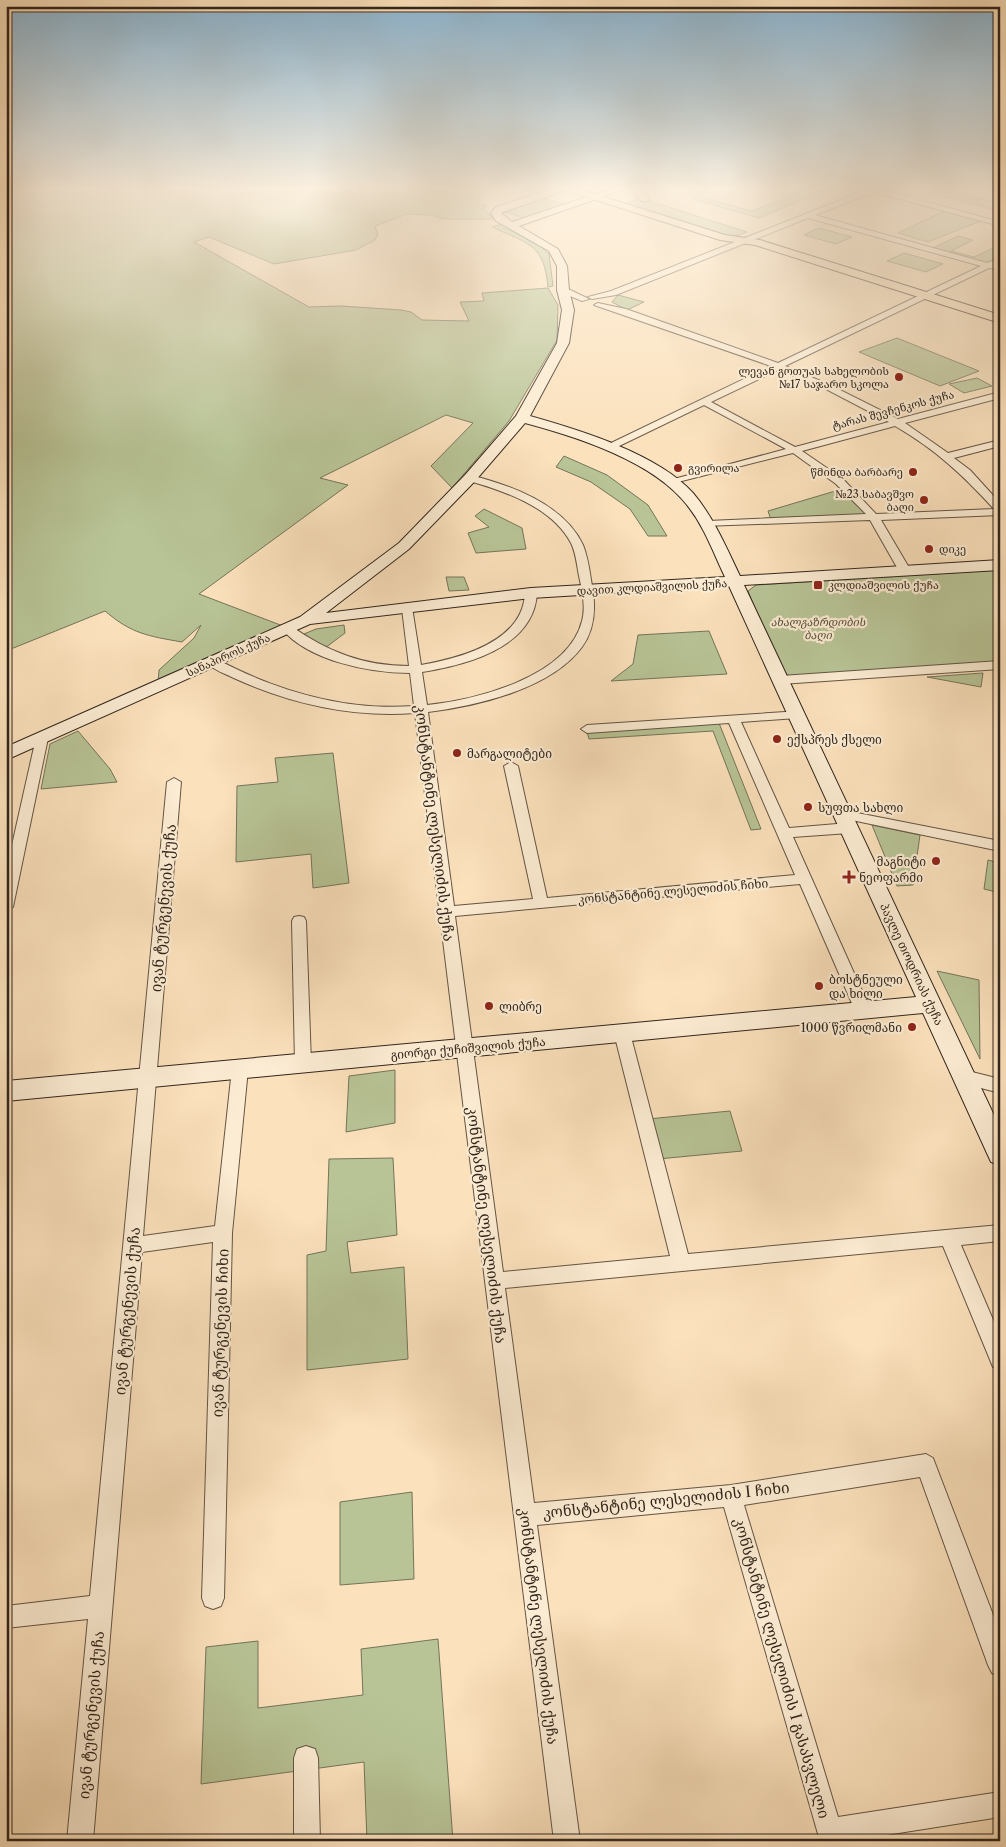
<svg xmlns="http://www.w3.org/2000/svg" width="1006" height="1847" font-family="'Libre Caslon Text','Noto Serif Georgian',serif">
  <rect width="100%" height="100%" fill="#fbe1bc"/>
  <filter id="stains"><feTurbulence type="fractalNoise" baseFrequency=".004" numOctaves="4"/><feColorMatrix values="0 0 0 0 .2 0 0 0 0 .09 0 0 0 0 .02 0 0 0 .5 -.17"/></filter>
  <radialGradient id="worn" r=".72"><stop offset=".6" stop-color="#630" stop-opacity="0"/><stop offset="1" stop-color="#630" stop-opacity=".3"/></radialGradient>
  <g fill="#b8c496" stroke="#747459">
    <path d="M 6,190 L 505,190 L 483,194 L 478,198 L 478,204 L 487,206 L 483,208 L 494,219 L 443,219 L 431,215 L 407,214 L 375,226 L 378,234 L 375,240 L 356,250 L 274,264 L 209,237 L 194,242 L 309,307 L 341,306 L 401,310 L 411,312 L 422,320 L 469,321 L 460,302 L 484,301 L 482,293 L 548,288 L 558,305 L 557,340 L 509,421 L 452,488 L 431,466 L 473,423 L 446,415 L 320,478 L 348,485 L 199,594 L 283,626 L 158,683 L 159,670 L 194,638 L 201,625 L 182,642 C 148,636 132,634 105,611 L 6,651 Z"/>
    <path d="M 691,190 L 704,191 L 703,198 L 752,211 L 805,190 L 825,190 L 759,218 L 693,199 Z"/>
    <path d="M 948,190 L 1000,204 L 1000,211 L 921,191 Z"/>
    <path d="M 539,197 L 566,205 L 527,219 L 500,210 Z"/>
    <path d="M 640,198 L 747,232 L 733,237 L 625,204 Z"/>
    <path d="M 944,211 L 981,221 L 928,242 L 898,233 Z"/>
    <path d="M 502,224 L 539,245 L 549,254 L 553,286 L 548,287 C 544,243 528,244 492,227 Z"/>
    <path d="M 819,228 L 852,237 L 836,244 L 804,235 Z"/>
    <path d="M 958,236 L 973,240 L 951,251 L 974,257 L 997,246 L 1000,247 L 1000,256 L 987,263 L 933,248 Z"/>
    <path d="M 904,253 L 943,264 L 926,272 L 887,261 Z"/>
    <path d="M 618,295 L 644,302 L 627,310 L 612,302 Z"/>
    <path d="M 897,338 L 979,371 L 940,386 L 859,352 Z"/>
    <path d="M 977,378 L 992,386 L 964,393 L 949,384 Z"/>
    <path d="M 564,456 L 607,475 L 648,505 L 667,536 L 648,536 L 630,509 L 591,482 L 556,467 Z"/>
    <path d="M 842,489 L 867,514 L 864,517 L 771,520 L 768,511 Z"/>
    <path d="M 484,509 L 522,528 L 526,549 L 476,553 L 468,533 L 489,527 L 475,516 Z"/>
    <path d="M 1000,570 L 1000,662 L 794,677 L 781,673 L 748,591 L 756,585 Z"/>
    <path d="M 446,577 L 464,577 L 469,590 L 449,591 Z"/>
    <path d="M 344,625 L 345,633 L 325,648 L 304,634 L 316,629 Z"/>
    <path d="M 709,631 L 727,674 L 611,681 L 633,664 L 638,635 Z"/>
    <path d="M 983,673 L 981,687 L 927,677 Z"/>
    <path d="M 719,723 L 761,829 L 751,830 L 713,731 L 589,739 L 587,732 Z"/>
    <path d="M 78,731 L 110,769 L 117,782 L 41,789 L 50,744 Z"/>
    <path d="M 333,753 L 349,883 L 313,888 L 311,854 L 236,862 L 237,786 L 278,782 L 275,758 Z"/>
    <path d="M 872,825 L 920,835 L 913,885 L 897,886 Z"/>
    <path d="M 988,860 L 1000,863 L 1000,893 L 984,889 Z"/>
    <path d="M 937,971 L 979,980 L 980,1059 Z"/>
    <path d="M 395,1070 L 395,1123 L 346,1132 L 349,1076 Z"/>
    <path d="M 730,1111 L 742,1151 L 658,1159 L 648,1119 Z"/>
    <path d="M 393,1158 L 397,1235 L 347,1242 L 351,1273 L 404,1267 L 408,1359 L 307,1370 L 307,1255 L 326,1251 L 329,1159 Z"/>
    <path d="M 412,1492 L 414,1579 L 340,1585 L 340,1502 Z"/>
    <path d="M 438,1639 L 453,1841 L 414,1841 L 414,1839 L 367,1841 L 364,1762 L 201,1784 L 206,1647 L 258,1641 L 258,1708 L 363,1695 L 361,1649 Z"/>
  </g>
  <g fill="none" stroke-linecap="round" stroke-linejoin="round">
    <defs>
      <g id="street">
        <path d="M 866,190 L 884,190 L 1000,222 L 1000,226 L 874,192 L 815,215 L 987,263 L 1000,258 L 1000,263 L 995,265 L 996,269 L 989,268 L 785,366 L 830,385 L 898,419 L 1000,392 L 1000,398 L 905,423 L 948,453 L 1000,440 L 1000,446 L 954,458 L 970,470 L 1000,503 L 1000,515 L 881,520 L 911,571 L 905,574 L 899,571 L 870,520 L 704,526 L 704,522 L 708,521 L 866,514 L 836,484 L 793,453 L 670,484 L 670,480 L 786,449 L 704,405 L 615,448 L 609,448 L 609,444 L 771,366 L 594,305 L 598,303 L 626,309 L 778,363 L 981,266 L 808,218 L 616,295 L 592,299 L 588,297 L 611,291 ZM 778,370 L 824,388 L 889,422 L 795,447 L 711,402 ZM 895,426 C 936,450 962,474 994,509 L 876,514 L 843,479 L 802,451 Z"/>
        <path d="M 560,288 L 566,288 L 589,299 L 582,301 L 560,292 Z"/>
        <path d="M 470,475 C 510,485 564,504 583,545 C 588,557 590,573 592,586 C 596,607 595,629 582,647 C 551,689 477,706 428,712 L 454,906 L 533,899 L 504,766 L 511,762 L 518,766 L 547,898 L 795,875 L 729,723 L 587,733 L 581,729 L 587,725 L 801,711 L 803,714 L 797,718 L 741,722 L 789,828 L 849,823 L 856,828 L 849,833 L 793,837 L 871,1011 L 869,1015 L 863,1017 L 857,1015 L 800,884 L 455,916 L 503,1272 L 670,1256 L 614,1033 L 616,1029 L 622,1027 L 628,1029 L 630,1033 L 688,1254 L 1000,1225 L 1000,1241 L 961,1245 L 1000,1336 L 1000,1369 L 993,1367 L 943,1246 L 505,1288 L 534,1503 L 731,1485 L 926,1454 L 933,1458 L 1000,1633 L 1000,1677 L 992,1673 L 988,1665 L 920,1477 L 744,1505 L 838,1817 L 1000,1792 L 1000,1817 L 848,1841 L 820,1841 L 724,1507 L 537,1525 L 580,1841 L 554,1841 L 415,713 C 354,718 291,704 236,679 C 226,674 213,670 206,662 L 208,659 L 216,659 C 277,691 345,711 414,706 L 410,673 C 370,673 308,661 281,628 L 287,624 L 291,626 C 328,652 364,666 409,666 L 402,609 L 404,607 L 412,607 L 421,665 C 461,658 523,642 525,593 L 531,590 L 537,593 C 534,648 466,665 422,672 L 427,705 C 476,700 568,677 582,621 C 586,607 582,590 579,576 C 577,566 576,553 571,543 C 551,506 504,491 466,480 L 466,476 Z"/>
        <path d="M 1000,661 L 1000,669 L 781,684 L 775,680 L 781,676 Z"/>
        <path d="M 42,734 L 48,738 L 13,907 L 6,912 L 6,872 L 36,738 Z"/>
        <path d="M 174,778 L 181,782 L 143,1236 L 215,1226 L 232,1069 L 234,1064 L 240,1062 L 246,1064 L 248,1069 L 232,1233 L 224,1598 L 221,1606 L 213,1609 L 205,1606 L 202,1598 L 213,1242 L 142,1252 L 93,1841 L 67,1841 L 88,1619 L 6,1628 L 6,1606 L 90,1596 L 167,782 Z"/>
        <path d="M 842,810 L 1000,841 L 1000,851 L 837,817 L 835,814 L 837,811 Z"/>
        <path d="M 299,916 L 304,917 L 306,921 L 311,1063 L 309,1068 L 303,1069 L 297,1068 L 295,1063 L 292,921 L 294,917 Z"/>
        <path d="M 964,1070 L 1000,1079 L 1000,1093 L 958,1082 L 956,1077 L 958,1072 Z"/>
        <path d="M 306,1746 L 315,1749 L 318,1758 L 320,1841 L 294,1841 L 294,1758 L 297,1749 Z"/>
      </g>
      <g id="secondary">
        <path d="M 547,190 L 566,190 L 501,213 L 512,222 L 607,190 L 622,190 L 519,226 L 558,249 L 567,266 L 569,290 L 574,310 L 569,343 L 530,416 C 580,430 658,454 693,493 C 714,518 726,547 740,576 L 1000,560 L 1000,570 L 744,585 L 1000,1128 L 1000,1165 L 991,1162 L 923,1013 L 6,1101 L 6,1081 L 916,997 L 729,586 L 531,598 L 310,624 L 6,760 L 6,747 L 300,617 L 399,543 L 465,475 L 516,416 L 557,343 L 562,310 L 557,290 L 557,266 L 549,251 L 496,221 L 491,213 L 496,207 ZM 525,423 C 577,437 653,461 687,505 C 704,526 713,552 725,577 L 531,588 L 326,613 L 409,549 L 475,481 Z"/>
        <path d="M 634,190 L 644,190 L 649,199 L 647,201 L 641,201 Z"/>
        <path d="M 991,190 L 1000,190 L 1000,194 L 993,192 Z"/>
      </g>
      <path id="primary" d="M 565,190 L 582,190 L 725,235 L 760,240 L 1000,315 L 1000,323 L 755,245 L 720,240 Z"/>
    </defs>
    <use href="#street" stroke="#635444" stroke-width="2"/>
    <use href="#secondary" stroke="#30251c" stroke-width="2"/>
    <use href="#primary" stroke="#30251c" stroke-width="2"/>
    <use href="#street" fill="#fcecd3" fill-rule="evenodd"/>
    <use href="#secondary" fill="#fcecd3" fill-rule="evenodd"/>
    <use href="#primary" fill="#fbe1bc" fill-rule="evenodd"/>
  </g>
  <linearGradient id="sky" x2="0" y2="1"><stop stop-color="#8bb7d5"/><stop offset="0.42" stop-color="#fdf2e1"/><stop offset="1" stop-color="#fdf2e1" stop-opacity="0"/></linearGradient>
  <rect width="1006" height="449" fill="url(#sky)"/>
  <g fill="#8f2418" stroke="#fcecd3" stroke-width="2">
    <circle cx="899" cy="377" r="5"/>
    <circle cx="678" cy="468" r="5"/>
    <circle cx="913" cy="472" r="5"/>
    <circle cx="924" cy="500" r="5"/>
    <circle cx="929" cy="549" r="5"/>
    <rect x="813" y="580" width="10" height="10" rx="2.5"/>
    <circle cx="777" cy="739" r="5"/>
    <circle cx="457" cy="753" r="5"/>
    <circle cx="808" cy="807" r="5"/>
    <circle cx="936" cy="861" r="5"/>
    <path d="M846.5 869.5h5v5h5v5h-5v5h-5v-5h-5v-5h5z"/>
    <circle cx="819" cy="986" r="5"/>
    <circle cx="489" cy="1006" r="5"/>
    <circle cx="912" cy="1027" r="5"/>
  </g>
  <g text-anchor="middle" dominant-baseline="central" stroke-width="4.5" stroke-linejoin="round" paint-order="stroke">
    <g font-size="11" fill="#30251c" stroke="#fcecd3" text-anchor="end">
      <text x="889" y="371">ლევან გოთუას სახელობის<tspan x="889" dy="13">№17 საჯარო სკოლა</tspan></text>
      <text x="688" y="468" text-anchor="start">გვირილა</text>
      <text x="903" y="472">წმინდა ბარბარე</text>
      <text x="914" y="494">№23 საბავშვო<tspan x="914" dy="13">ბაღი</tspan></text>
      <text x="939" y="549" text-anchor="start">დიკე</text>
      <text x="828" y="585" text-anchor="start">კლდიაშვილის ქუჩა</text>
    </g>
    <g font-size="11" fill="#30251c" stroke="#fcecd3">
      <text transform="translate(893 410) rotate(-15)">ტარას შევჩენკოს ქუჩა</text>
      <text transform="translate(652 587) rotate(-3)">დავით კლდიაშვილის ქუჩა</text>
      <text transform="translate(228 655) rotate(-24)">სანაპიროს ქუჩა</text>
    </g>
    <g font-size="11" font-style="italic" fill="#524d3a" stroke="#fcecd3">
      <text x="818" y="622">ახალგაზრდობის<tspan x="818" dy="13">ბაღი</tspan></text>
    </g>
    <g font-size="12" fill="#30251c" stroke="#fcecd3" text-anchor="start">
      <text x="787" y="739">ექსპრეს ქსელი</text>
      <text x="467" y="753">მარგალიტები</text>
      <text x="818" y="807">სუფთა სახლი</text>
      <text x="926" y="861" text-anchor="end">მაგნიტი</text>
      <text x="859" y="877">ნეოფარმი</text>
      <text x="829" y="979">ბოსტნეული<tspan x="829" dy="14">და ხილი</tspan></text>
      <text x="499" y="1006">ლიბრე</text>
      <text x="902" y="1027" text-anchor="end">1000 წვრილმანი</text>
    </g>
    <g font-size="12" fill="#30251c" stroke="#fcecd3">
      <text transform="translate(673 891) rotate(-5)">კონსტანტინე ლესელიძის ჩიხი</text>
      <text transform="translate(912 964) rotate(65)">პავლე თოდრიას ქუჩა</text>
      <text transform="translate(468 1048) rotate(-5)">გიორგი ქუჩიშვილის ქუჩა</text>
    </g>
    <g font-size="15" fill="#30251c" stroke="#fcecd3">
      <text transform="translate(435 823) rotate(83)">კონსტანტინე ლესელიძის ქუჩა</text>
      <text transform="translate(163 908) rotate(-85)">ივან ტურგენევის ქუჩა</text>
      <text transform="translate(487 1225) rotate(83)">კონსტანტინე ლესელიძის ქუჩა</text>
      <text transform="translate(127 1311) rotate(-85)">ივან ტურგენევის ქუჩა</text>
      <text transform="translate(220 1333) rotate(-88)">ივან ტურგენევის ჩიხი</text>
      <text transform="translate(666 1500) rotate(-6)">კონსტანტინე ლესელიძის I ჩიხი</text>
      <text transform="translate(539 1626) rotate(83)">კონსტანტინე ლესელიძის ქუჩა</text>
      <text transform="translate(782 1668) rotate(74)">კონსტანტინე ლესელიძის I გასასვლელი</text>
      <text transform="translate(91 1715) rotate(-85)">ივან ტურგენევის ქუჩა</text>
    </g>
  </g>
  <rect width="1006" height="1847" fill="none" stroke="#fbe1bc" stroke-width="25"/>
  <rect x="8" y="8" width="991" height="1832" fill="none" stroke="#30251c" stroke-width="2.5"/>
  <rect x="12" y="12" width="981" height="1822" fill="none" stroke="#30251c"/>
  <rect width="100%" height="100%" filter="url(#stains)"/>
  <rect width="100%" height="100%" fill="url(#worn)"/>
</svg>
